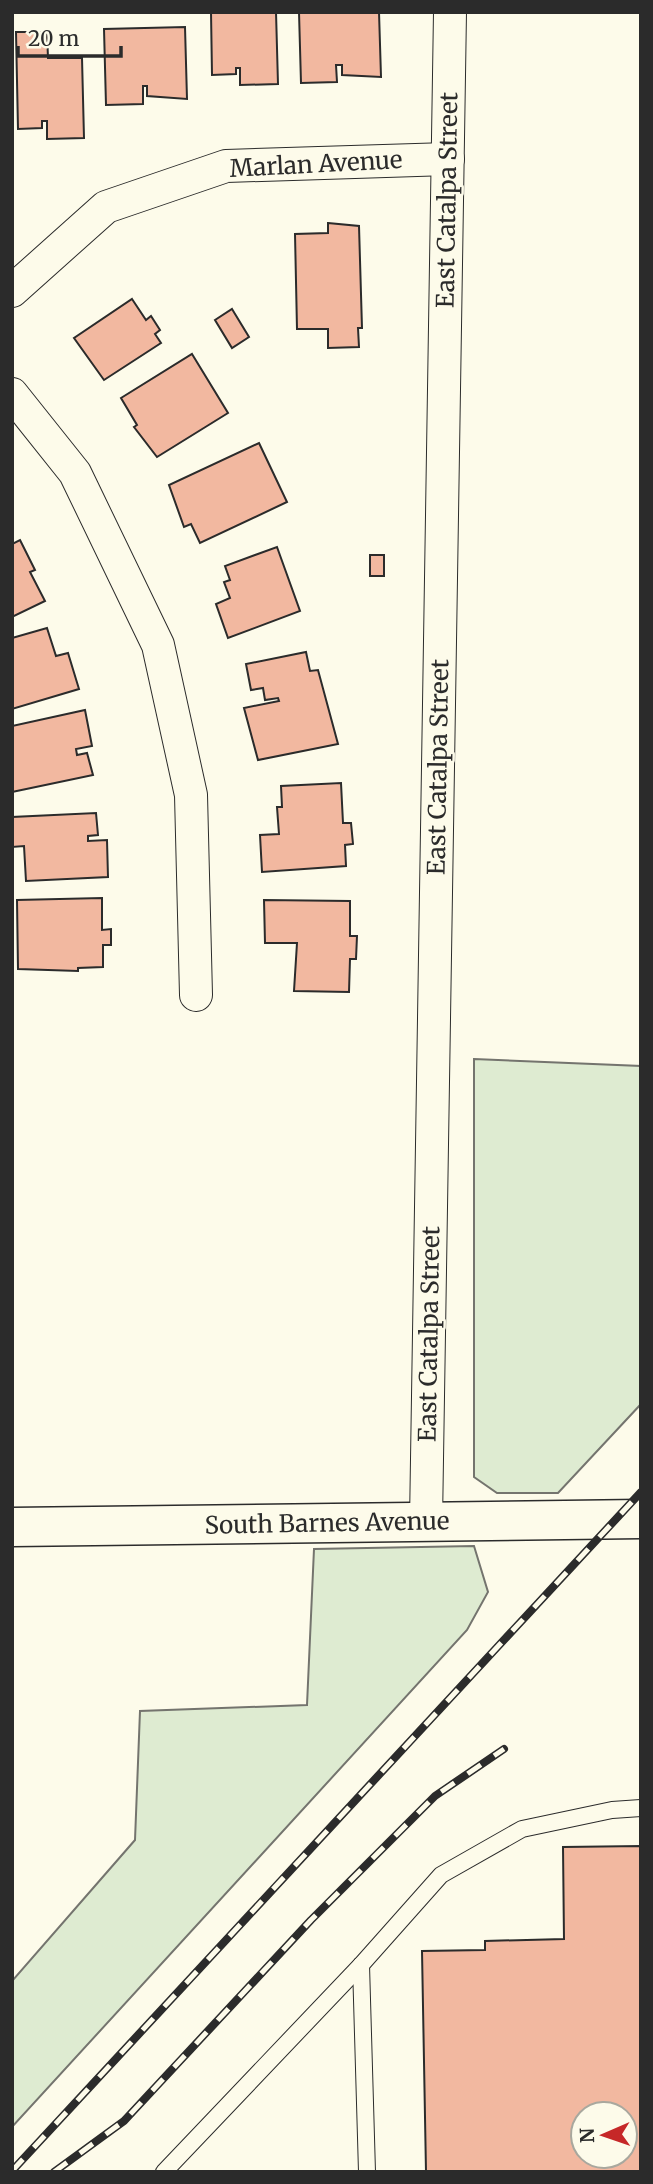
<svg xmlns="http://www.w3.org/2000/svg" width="653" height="2184" font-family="Merriweather,serif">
  <rect width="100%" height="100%" fill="#fdfbea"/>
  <g fill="#deebd1" stroke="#74746e" stroke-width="2">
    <path d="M 474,1059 L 641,1066 L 641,1404 L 558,1493 L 497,1493 L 474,1477 Z"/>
    <path d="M 474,1546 L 488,1592 L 467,1630 L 12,2127 L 12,1981 L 135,1840 L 140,1711 L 307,1705 L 314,1549 Z"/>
  </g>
  <g fill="#f2b8a0" stroke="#2b2b2b" stroke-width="2" fill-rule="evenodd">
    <path d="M 211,12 L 276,12 L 278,84 L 240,85 L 240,68 L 236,68 L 236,74 L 212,75 Z"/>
    <path d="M 299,12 L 379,12 L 381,77 L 342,75 L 342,65 L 336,65 L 337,82 L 301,83 Z"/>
    <path d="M 185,27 L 187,99 L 147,96 L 147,86 L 143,86 L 143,104 L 106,105 L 104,29 Z"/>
    <path d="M 16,32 L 47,32 L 48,58 L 82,58 L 84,138 L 47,139 L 47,121 L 42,121 L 42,128 L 18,129 Z"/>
    <path d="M 328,223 L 359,226 L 362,328 L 358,328 L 359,347 L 328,348 L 328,329 L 297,329 L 295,234 L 328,233 Z"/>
    <path d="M 132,299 L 146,320 L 151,316 L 160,330 L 155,334 L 161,343 L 104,380 L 74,338 Z"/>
    <path d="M 232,309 L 249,337 L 232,348 L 215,320 Z"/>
    <path d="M 192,354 L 228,413 L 157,457 L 134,427 L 137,425 L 121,398 Z"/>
    <path d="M 259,443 L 287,502 L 200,543 L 191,524 L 184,527 L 169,485 Z"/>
    <path d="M 20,540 L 35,570 L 30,572 L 45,601 L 12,617 L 12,544 Z"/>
    <path d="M 277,547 L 300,611 L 228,638 L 216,604 L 230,598 L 224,582 L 230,580 L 225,566 Z"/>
    <rect x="370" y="555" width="14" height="21"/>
    <path d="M 47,628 L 56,656 L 68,653 L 79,689 L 12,709 L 12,638 Z"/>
    <path d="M 306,652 L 310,671 L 318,670 L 338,744 L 258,760 L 244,708 L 279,701 L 278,698 L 265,700 L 263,688 L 251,690 L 246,664 Z"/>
    <path d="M 85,710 L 92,746 L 76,749 L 77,755 L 87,753 L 93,775 L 12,792 L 12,726 Z"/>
    <path d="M 341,783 L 343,823 L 351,823 L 353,844 L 345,845 L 346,866 L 262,872 L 260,835 L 279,834 L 277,807 L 282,807 L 281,786 Z"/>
    <path d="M 96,813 L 98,835 L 88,836 L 88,841 L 107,840 L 108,877 L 26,881 L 24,846 L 12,847 L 12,817 Z"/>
    <path d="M 102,898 L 102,930 L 111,929 L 111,945 L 103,945 L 103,967 L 78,968 L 78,971 L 18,969 L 17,900 Z"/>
    <path d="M 264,900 L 350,901 L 350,936 L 357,936 L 356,959 L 350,959 L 349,992 L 294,991 L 297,943 L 265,943 Z"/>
    <path d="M 641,1846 L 641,2172 L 426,2172 L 422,1951 L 485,1950 L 485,1941 L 564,1939 L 563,1847 ZM 583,2114 L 625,2114 L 625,2156 L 583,2156 Z"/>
  </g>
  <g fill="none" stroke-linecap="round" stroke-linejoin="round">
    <defs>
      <g id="service">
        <path d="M 361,1965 L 367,2172"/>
        <path d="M 164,2172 L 361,1965 L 441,1875 L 522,1829 L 612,1810 L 641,1808"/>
      </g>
      <g id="minor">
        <path d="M 12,291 L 106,207 L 226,166 L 448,159"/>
        <path d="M 12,394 L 75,473 L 158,645 L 191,795 L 196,995"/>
        <path d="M 426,1522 L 450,12"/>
      </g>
      <path id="tertiary" d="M 12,1527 L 641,1519"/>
    </defs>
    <use href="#service" stroke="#2b2b2b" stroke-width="18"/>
    <use href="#minor" stroke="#2b2b2b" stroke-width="34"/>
    <use href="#tertiary" stroke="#2b2b2b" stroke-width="41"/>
    <use href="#service" stroke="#fdfbea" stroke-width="16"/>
    <use href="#minor" stroke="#fdfbea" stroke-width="32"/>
    <use href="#tertiary" stroke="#fdfbea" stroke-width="38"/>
    <defs>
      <g id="rail">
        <path d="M 12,2171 L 641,1492"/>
        <path d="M 54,2172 L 124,2121 L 311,1920 L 435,1796 L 504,1749"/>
      </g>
    </defs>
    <use href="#rail" stroke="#2b2b2b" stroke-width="8"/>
    <use href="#rail" stroke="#fdfbea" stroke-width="5" stroke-dasharray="16" stroke-linecap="butt"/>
  </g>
  <g text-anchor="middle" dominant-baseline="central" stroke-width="5" stroke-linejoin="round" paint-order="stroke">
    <g font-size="24" fill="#2b2b2b" stroke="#fdfbea">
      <text transform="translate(316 164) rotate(-3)">Marlan Avenue</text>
      <text transform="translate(447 200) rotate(-89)">East Catalpa Street</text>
      <text transform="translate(438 767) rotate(-89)">East Catalpa Street</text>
      <text transform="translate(429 1334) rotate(-89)">East Catalpa Street</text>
      <text transform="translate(327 1523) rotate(-1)">South Barnes Avenue</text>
    </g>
  </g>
  <rect width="653" height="2184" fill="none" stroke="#2b2b2b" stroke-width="28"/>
  <g transform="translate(604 2135) rotate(268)"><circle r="33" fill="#fdfbea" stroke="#a9a89e" stroke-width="2"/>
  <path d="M0-5L12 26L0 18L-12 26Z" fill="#c62828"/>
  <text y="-10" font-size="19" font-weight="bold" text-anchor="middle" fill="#2b2b2b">N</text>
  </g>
  <path d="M18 46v10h103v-10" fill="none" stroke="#2b2b2b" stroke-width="3.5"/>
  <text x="28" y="46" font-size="21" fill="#2b2b2b" stroke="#fdfbea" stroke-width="5" paint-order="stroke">20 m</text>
</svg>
